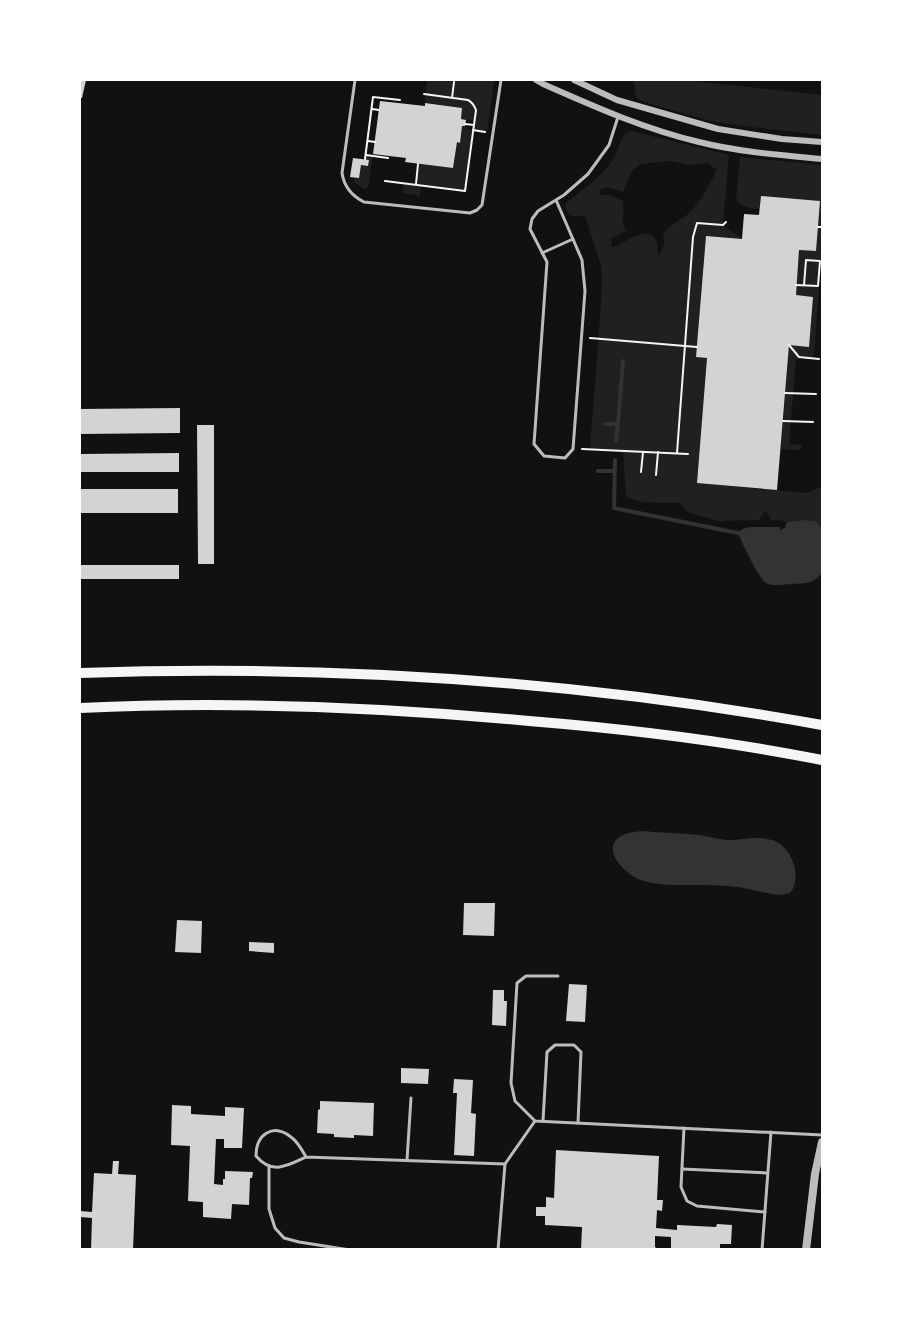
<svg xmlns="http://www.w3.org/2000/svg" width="902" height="1329" font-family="Helvetica,sans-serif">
  <rect width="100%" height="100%" fill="#111"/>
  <g fill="#202020" fill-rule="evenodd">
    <path d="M 427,80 L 494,80 L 487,132 L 473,130 L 464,191 L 421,186 L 420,196 L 402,193 L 404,183 L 416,184 L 419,164 L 453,168 L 457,142 L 460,143 L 462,126 L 472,130 L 474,121 L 461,119 L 462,108 L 425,102 Z"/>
    <path d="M 634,80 L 684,80 L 822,95 L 822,135 L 742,126 L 711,121 L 654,105 L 638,99 L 635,94 Z"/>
    <path d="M 631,131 L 729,155 L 723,225 L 742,239 L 706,236 L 696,357 L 707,358 L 697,483 L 806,493 L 822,487 L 822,528 L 816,521 L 802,520 L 787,522 L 781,520 L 771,521 L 768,514 L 765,511 L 759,520 L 719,521 L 687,512 L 680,503 C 666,502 637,505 626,496 L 623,451 L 590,449 L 601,305 L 602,275 L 601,266 L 585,215 C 575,219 564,217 566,203 C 583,189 604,176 614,157 C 620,147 619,136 631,131 ZM 670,161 L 691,165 L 707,163 L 717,170 C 709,185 701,202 688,214 C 680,221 668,225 663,235 C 665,243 664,250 658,256 C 657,252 658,246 657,242 C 650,223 625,242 615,247 L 612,247 L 611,239 L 626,231 C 620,219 625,213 623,201 L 610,195 L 600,195 L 599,190 C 607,185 615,189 623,192 L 632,171 L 640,164 Z"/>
    <path d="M 366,155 L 373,156 L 368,187 L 365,189 L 355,183 L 352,177 L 365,160 Z"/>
    <path d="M 740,157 L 822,165 L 822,247 L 814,357 L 801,356 L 796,360 L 789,444 L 802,445 L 801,449 L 799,450 L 781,449 L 789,345 L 809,346 L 813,297 L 796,295 L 799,250 L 816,251 L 820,201 L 761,196 L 760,209 C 750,208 741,208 736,199 Z"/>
  </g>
  <g fill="#333">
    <path d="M 802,520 L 816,521 L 822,529 L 822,573 C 813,584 807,583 793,584 C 786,584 772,587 766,583 C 758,577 742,543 738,533 L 742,529 L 750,527 L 780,527 L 780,530 L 785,528 L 787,522 Z"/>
    <path d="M 643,831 C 662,833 680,833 699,835 C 708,836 717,839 726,840 C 741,841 756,835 772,840 C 792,846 803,878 790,893 L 782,895 C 767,894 752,889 737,887 C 720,885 703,885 686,885 C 671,885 655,885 641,880 C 627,876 603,852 617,839 C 624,832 634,832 643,831 Z"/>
  </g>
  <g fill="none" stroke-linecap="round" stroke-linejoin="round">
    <g stroke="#333" stroke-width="4">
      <path d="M 605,424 L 618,424 L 616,441"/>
      <path d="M 618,424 L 623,361"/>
      <path d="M 615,460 L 614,508 L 738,533"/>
      <path d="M 598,471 L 614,471"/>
    </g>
  </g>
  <g fill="#d3d3d3">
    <path d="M 80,80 L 86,80 L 82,98 L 80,98 Z"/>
    <path d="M 380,101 L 425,106 L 425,103 L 462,108 L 461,119 L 466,120 L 465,126 L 462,126 L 460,143 L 457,142 L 453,168 L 405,162 L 406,158 L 373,154 Z"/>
    <path d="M 353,158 L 369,160 L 368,166 L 361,165 L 359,178 L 350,177 Z"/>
    <path d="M 761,196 L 820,201 L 816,251 L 799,250 L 796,295 L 813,297 L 809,347 L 789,345 L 777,490 L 697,483 L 707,358 L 696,357 L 706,236 L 742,239 L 744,214 L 759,215 Z"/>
    <path d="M 180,408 L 180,433 L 80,434 L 80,409 Z"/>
    <path d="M 197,425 L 214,425 L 214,564 L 198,564 Z"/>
    <path d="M 179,453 L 179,472 L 80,472 L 80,454 Z"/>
    <rect x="80" y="489" width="98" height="24"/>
    <rect x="80" y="565" width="99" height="14"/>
    <path d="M 464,903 L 495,903 L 494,936 L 463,935 Z"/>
    <path d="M 177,920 L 202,921 L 201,953 L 175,952 Z"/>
    <path d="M 249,942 L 274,943 L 274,953 L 249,951 Z"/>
    <path d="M 569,984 L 587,985 L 585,1022 L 566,1021 Z"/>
    <path d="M 493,990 L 504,990 L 504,1001 L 507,1001 L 506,1026 L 492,1025 Z"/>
    <path d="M 401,1068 L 429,1069 L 428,1084 L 401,1083 Z"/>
    <path d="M 454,1079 L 473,1080 L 471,1113 L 476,1114 L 474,1156 L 454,1155 L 457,1093 L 453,1093 Z"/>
    <path d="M 320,1101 L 374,1103 L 373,1136 L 354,1135 L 354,1138 L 334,1137 L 334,1134 L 317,1133 L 318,1110 L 320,1109 Z"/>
    <path d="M 172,1105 L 191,1106 L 191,1114 L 225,1116 L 225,1107 L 244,1108 L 242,1148 L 224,1148 L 224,1139 L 216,1139 L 214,1184 L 223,1185 L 223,1179 L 225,1179 L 225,1171 L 253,1172 L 252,1178 L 250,1178 L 249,1205 L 232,1204 L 231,1219 L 203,1217 L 203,1202 L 188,1201 L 190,1146 L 171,1145 Z"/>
    <path d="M 556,1150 L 659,1156 L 657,1200 L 663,1200 L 662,1211 L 657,1210 L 656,1228 L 677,1230 L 677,1225 L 716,1227 L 717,1224 L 732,1225 L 731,1244 L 720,1244 L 720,1250 L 677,1250 L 677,1248 L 671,1248 L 671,1237 L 655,1236 L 655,1247 L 658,1250 L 608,1248 L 608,1250 L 581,1250 L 582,1227 L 545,1225 L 545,1216 L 536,1216 L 536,1207 L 546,1207 L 546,1197 L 554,1198 Z"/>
    <path d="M 113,1161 L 119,1161 L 118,1174 L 136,1175 L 133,1250 L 91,1250 L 92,1218 L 80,1217 L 80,1211 L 92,1212 L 94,1173 L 112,1174 Z"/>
  </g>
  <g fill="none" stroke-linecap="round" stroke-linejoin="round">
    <g stroke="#f5f5f5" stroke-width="2">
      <path d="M 452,98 L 454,82"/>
      <path d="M 372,109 L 379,110"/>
      <path d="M 465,124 L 474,125"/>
      <path d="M 473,130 L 485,132"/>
      <path d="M 368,141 L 375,142"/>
      <path d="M 366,155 L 388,158"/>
      <path d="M 365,159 L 373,97 L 400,100"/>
      <path d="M 385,181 L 465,191 L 476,110 C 474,105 472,102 468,100 L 424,94"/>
      <path d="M 416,184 L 418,164"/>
      <path d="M 818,227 L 822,227"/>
      <path d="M 796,285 L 818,286 L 820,261 L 806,260 L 804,285"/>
      <path d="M 590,338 L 697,347"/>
      <path d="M 789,345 L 799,357 L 819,359"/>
      <path d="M 785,393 L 816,394"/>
      <path d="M 783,421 L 813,422"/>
      <path d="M 582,449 L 688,454"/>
      <path d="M 677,453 L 693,237 L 697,223 L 723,225 L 726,222"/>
      <path d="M 641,472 L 643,452"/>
      <path d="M 656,475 L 658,452"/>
    </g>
    <g stroke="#bcbcbc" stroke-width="3">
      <path d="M 355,80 L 342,173 C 344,186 352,196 364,202 L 470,213 L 477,210 L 482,205 L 501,80"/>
      <path d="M 556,200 L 582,260 L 585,291 L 573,449 L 565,458 L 544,456 L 534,444 L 547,262 L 530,229 L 532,219 L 538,211 L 564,195 L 588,174 L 609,145 L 618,117"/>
      <path d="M 542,253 L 573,239"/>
      <path d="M 558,976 L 526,976 L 517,983 L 511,1083 L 515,1101 L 535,1121 L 822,1135"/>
      <path d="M 543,1121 L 547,1052 L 555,1045 L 574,1045 L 581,1052 L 578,1123"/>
      <path d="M 684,1128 L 681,1187 L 687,1201 L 697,1206 L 765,1212"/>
      <path d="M 306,1157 C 287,1166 272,1175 256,1156 C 256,1134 273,1123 291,1137 C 298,1142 302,1150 306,1157 L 505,1164"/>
      <path d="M 407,1160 L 411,1098"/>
      <path d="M 269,1167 L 269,1209 L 275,1228 L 284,1238 L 299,1242 L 350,1250"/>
      <path d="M 682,1169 L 767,1173"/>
      <path d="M 498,1250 L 505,1164 L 535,1121"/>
      <path d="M 762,1250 L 771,1132"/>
    </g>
    <g stroke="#bcbcbc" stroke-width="6">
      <path d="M 536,80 L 543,84 C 593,106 644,129 699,142 C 739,152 781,155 822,159"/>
      <path d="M 574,80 L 617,100 L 718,129 L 782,139 L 822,142"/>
    </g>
    <path stroke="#bcbcbc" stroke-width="8" d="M 806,1250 L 815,1174 L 822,1142"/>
    <g stroke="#f5f5f5" stroke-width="10">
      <path d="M 80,673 C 328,664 578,681 822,725"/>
      <path d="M 80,708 C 230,701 380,707 529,721 C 628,729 726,741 822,760"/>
    </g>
  </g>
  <rect width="902" height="1329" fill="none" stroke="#ffffff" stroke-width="162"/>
</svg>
